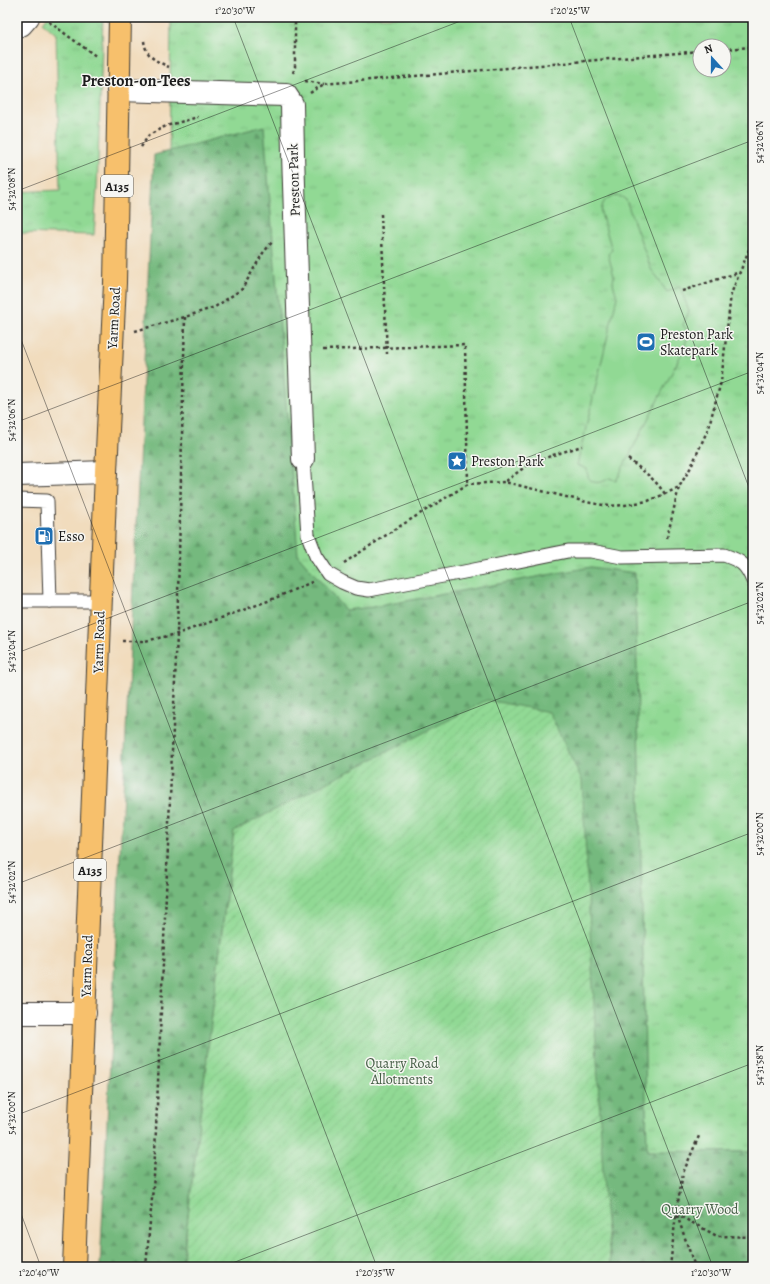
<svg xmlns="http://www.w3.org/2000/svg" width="770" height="1284" font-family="Alegreya,serif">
  <defs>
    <pattern id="grass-tufts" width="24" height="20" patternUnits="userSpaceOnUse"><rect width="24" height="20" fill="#91d994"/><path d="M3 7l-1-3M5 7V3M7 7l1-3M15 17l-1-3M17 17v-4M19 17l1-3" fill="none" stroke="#7cba7f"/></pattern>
    <pattern id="forest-firs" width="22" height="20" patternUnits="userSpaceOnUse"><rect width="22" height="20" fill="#74b97e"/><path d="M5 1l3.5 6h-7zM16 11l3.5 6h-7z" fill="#649e6c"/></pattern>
    <pattern id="garden-furrows" width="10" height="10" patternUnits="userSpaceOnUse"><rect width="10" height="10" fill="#91d994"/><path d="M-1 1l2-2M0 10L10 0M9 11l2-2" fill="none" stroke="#7cba7f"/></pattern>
  </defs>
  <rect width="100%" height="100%" fill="#f6f6f2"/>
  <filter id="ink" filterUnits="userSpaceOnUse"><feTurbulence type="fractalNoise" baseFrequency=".025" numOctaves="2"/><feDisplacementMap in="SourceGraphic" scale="8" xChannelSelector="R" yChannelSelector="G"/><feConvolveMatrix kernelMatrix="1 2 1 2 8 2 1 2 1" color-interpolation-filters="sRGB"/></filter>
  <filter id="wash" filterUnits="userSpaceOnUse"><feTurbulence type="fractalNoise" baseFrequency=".012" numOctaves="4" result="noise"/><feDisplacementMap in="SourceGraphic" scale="16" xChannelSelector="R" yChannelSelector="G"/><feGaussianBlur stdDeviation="0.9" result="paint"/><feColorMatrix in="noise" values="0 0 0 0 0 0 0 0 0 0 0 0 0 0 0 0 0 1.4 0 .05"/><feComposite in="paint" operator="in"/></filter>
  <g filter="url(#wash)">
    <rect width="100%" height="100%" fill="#f1dcbd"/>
    <g fill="url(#grass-tufts)" stroke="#567a58" fill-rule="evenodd">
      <path d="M 47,17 L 103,17 L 97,190 L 94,235 L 17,233 L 17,192 L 60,190 L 56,34 L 43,23 Z"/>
      <path d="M 171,17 L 753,17 L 753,1267 L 611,1267 L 605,1211 L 234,831 L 168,223 ZM 700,46 L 724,46 L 724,70 L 700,70 Z"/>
    </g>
    <path fill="url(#forest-firs)" stroke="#486a4d" d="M 264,126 L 298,555 L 345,610 L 373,607 L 591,567 L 635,573 L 647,1151 L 753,1152 L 753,1267 L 611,1267 L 605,1211 L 234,831 L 182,1267 L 100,1267 L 154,155 Z"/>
    <path fill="url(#garden-furrows)" stroke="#567a58" d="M 487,700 L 549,712 L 582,780 L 605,1211 L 611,1267 L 182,1267 L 234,831 Z"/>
    <path fill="#91d994" stroke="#567a58" d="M 612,196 L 622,197 L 626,200 L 651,269 L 667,292 L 680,287 L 689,311 L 683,325 L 689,333 L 683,351 L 616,481 L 610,478 C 599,485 587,485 587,469 L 577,465 L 617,297 L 613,283 L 614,276 L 608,254 L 612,250 L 601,213 C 602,204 604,199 612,196 Z"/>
  </g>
  <g filter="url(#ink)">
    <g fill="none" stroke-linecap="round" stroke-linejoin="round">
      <defs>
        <g id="service">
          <path d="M 303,459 L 308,535 L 316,556 L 328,574 L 342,582 L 356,588 L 369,590 L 464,572 L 568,551 L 591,551 L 622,557 L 724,555 C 741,561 746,564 753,581"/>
          <path d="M 17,500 L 47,501 L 50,601"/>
          <path d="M 17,601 L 101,601"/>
        </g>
        <g id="minor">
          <path d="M 17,26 L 21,25 L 28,17"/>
          <path d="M 118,90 L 286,95 L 292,104 L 293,154 L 303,459"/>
          <path d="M 17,475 L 106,472"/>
          <path d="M 17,1013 L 85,1013"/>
        </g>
        <path id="primary" d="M 74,1267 L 106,472 L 115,283 L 120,17"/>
      </defs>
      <use href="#service" stroke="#3c3934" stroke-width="15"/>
      <use href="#minor" stroke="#3c3934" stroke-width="24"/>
      <use href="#primary" stroke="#3c3934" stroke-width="24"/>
      <g stroke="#3c3934" stroke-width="2.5" stroke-dasharray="3 3" stroke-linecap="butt">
        <path d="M 49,22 L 97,57"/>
        <path d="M 144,41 C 146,57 156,61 169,67"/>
        <path d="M 724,49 L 753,47"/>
        <path d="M 293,73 L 295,67 L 295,17"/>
        <path d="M 305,81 L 324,84"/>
        <path d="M 310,93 L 324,84 L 700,51"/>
        <path d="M 141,147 L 149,135 L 166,126 L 198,117"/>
        <path d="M 381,214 L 387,354"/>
        <path d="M 682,291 L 740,272"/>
        <path d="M 135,331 L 185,317 L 215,307 L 242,289 L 263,253 L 273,241"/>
        <path d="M 323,350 L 465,345 L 468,484"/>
        <path d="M 628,459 C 642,470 655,479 665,494"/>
        <path d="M 506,481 L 526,466 L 553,455 L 582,446"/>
        <path d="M 667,538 L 679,487 L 691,467 L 708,429 L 721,382 L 731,294 L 753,240"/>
        <path d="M 344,563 L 397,528 L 468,484 L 505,482 L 591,503 L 609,506 L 625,505 L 648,501 L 665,494 L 679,487"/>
        <path d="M 122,641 L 145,641 L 177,634 L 268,601 L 312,582"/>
        <path d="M 676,1214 L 717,1236 L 753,1237"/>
        <path d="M 677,1215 L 695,1267"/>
        <path d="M 146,1267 L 154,1176 L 177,634 L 185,317"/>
        <path d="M 670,1267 L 676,1214 L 683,1173 L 699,1136"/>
      </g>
      <use href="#service" stroke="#fff" stroke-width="13"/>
      <use href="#minor" stroke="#fff" stroke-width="22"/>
      <use href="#primary" stroke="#f7c06c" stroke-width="22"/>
    </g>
  </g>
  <path fill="none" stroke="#1c1c1c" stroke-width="1" stroke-opacity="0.45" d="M 233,17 L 713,1267M 569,17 L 753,498M 17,191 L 471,17M 17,329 L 377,1267M 17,422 L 753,140M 17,653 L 753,371M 17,884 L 753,601M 17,1115 L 753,832M 17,1203 L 41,1267M 222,1267 L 753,1063"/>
  <defs>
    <symbol id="stadium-square" viewBox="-11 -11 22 22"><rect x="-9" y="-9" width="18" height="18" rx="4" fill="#1f6fb2" stroke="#f6f6f2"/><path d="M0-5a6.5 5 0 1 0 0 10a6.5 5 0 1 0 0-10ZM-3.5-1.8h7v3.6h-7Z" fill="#fff"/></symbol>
    <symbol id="sight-square" viewBox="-11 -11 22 22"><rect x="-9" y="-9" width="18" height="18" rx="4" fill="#1f6fb2" stroke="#f6f6f2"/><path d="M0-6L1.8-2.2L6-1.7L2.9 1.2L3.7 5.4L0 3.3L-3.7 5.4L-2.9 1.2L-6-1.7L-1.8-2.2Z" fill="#fff"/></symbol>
    <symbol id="fuel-square" viewBox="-11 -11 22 22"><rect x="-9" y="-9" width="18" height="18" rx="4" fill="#1f6fb2" stroke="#f6f6f2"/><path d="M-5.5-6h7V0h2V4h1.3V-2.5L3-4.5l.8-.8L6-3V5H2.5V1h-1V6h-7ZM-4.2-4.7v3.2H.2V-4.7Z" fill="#fff"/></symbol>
  </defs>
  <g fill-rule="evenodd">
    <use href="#stadium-square" x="635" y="331" width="22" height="22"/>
    <use href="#sight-square" x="446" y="450" width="22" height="22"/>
    <use href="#fuel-square" x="33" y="525" width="22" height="22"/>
  </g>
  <g text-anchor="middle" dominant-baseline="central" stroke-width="3" stroke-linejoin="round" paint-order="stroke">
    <g fill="#f6f6f2" stroke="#5d5d5c" stroke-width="1">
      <rect x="101" y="175" width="32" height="22" rx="3"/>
      <rect x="74" y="859" width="32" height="22" rx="3"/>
    </g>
    <g font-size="13" font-weight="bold" fill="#1c1c1c">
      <text x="117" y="186">A135</text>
      <text x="90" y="870">A135</text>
    </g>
    <g font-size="14" fill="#1c1c1c" stroke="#f6f6f2">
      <text transform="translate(294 180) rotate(-92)">Preston Park</text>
      <text transform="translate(114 318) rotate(-87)">Yarm Road</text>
      <text transform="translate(99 642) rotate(-88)">Yarm Road</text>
      <text transform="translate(87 966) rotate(-88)">Yarm Road</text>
    </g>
    <g font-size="14" fill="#1c1c1c" stroke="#f6f6f2" text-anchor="start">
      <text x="660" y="334">Preston Park<tspan x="660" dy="16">Skatepark</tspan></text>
      <text x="471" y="461">Preston Park</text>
      <text x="58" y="536">Esso</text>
    </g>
    <g font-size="14" fill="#455e46" stroke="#f6f6f2">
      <text x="402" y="1063">Quarry Road<tspan x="402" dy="16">Allotments</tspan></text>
      <text x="700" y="1209">Quarry Wood</text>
    </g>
    <g font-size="16" font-weight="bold" fill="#1c1c1c" stroke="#f6f6f2">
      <text x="136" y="81">Preston-on-Tees</text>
    </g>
  </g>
  <rect width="770" height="1284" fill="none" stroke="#f6f6f2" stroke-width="44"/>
  <g transform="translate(712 58) rotate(339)"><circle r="19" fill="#f6f6f2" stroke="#9f9f9c"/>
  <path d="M0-3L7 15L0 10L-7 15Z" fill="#1f6fb2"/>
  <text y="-6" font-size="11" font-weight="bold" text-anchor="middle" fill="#1c1c1c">N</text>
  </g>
  <rect x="22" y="22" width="726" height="1240" fill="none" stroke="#1c1c1c" stroke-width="1.5"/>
  <g font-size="10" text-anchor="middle" fill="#1c1c1c">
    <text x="235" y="14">1°20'30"W</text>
    <text x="570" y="14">1°20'25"W</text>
    <text transform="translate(759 142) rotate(-90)" y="4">54°32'06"N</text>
    <text transform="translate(11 189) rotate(-90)" y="4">54°32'08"N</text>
    <text transform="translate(759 373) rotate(-90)" y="4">54°32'04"N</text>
    <text transform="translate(11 420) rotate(-90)" y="4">54°32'06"N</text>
    <text transform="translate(759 603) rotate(-90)" y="4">54°32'02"N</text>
    <text transform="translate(11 651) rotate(-90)" y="4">54°32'04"N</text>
    <text transform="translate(759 834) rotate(-90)" y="4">54°32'00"N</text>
    <text transform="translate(11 882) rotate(-90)" y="4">54°32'02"N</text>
    <text transform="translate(759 1065) rotate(-90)" y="4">54°31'58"N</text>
    <text transform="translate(11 1113) rotate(-90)" y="4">54°32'00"N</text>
    <text x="39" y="1276">1°20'40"W</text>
    <text x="375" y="1276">1°20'35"W</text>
    <text x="711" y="1276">1°20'30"W</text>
  </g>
</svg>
